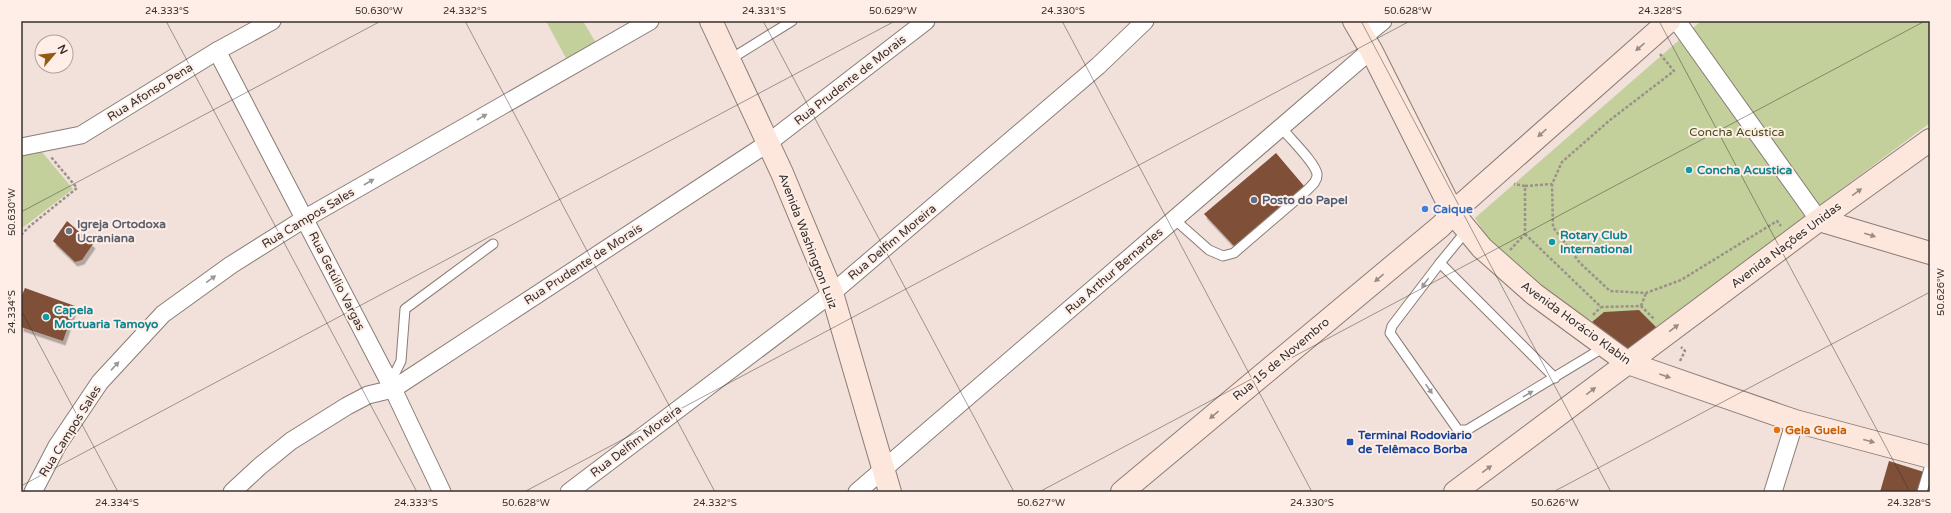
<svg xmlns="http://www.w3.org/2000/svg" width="1951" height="513" font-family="'Varela Round',sans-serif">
  <defs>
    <filter id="shadow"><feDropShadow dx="2.5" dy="4.5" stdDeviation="0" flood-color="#0004"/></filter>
  </defs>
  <rect width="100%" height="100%" fill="#f1e1da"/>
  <g fill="#c3d09c">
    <path d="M 546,21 L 583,21 L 596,43 L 567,60 Z"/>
    <path d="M 1701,21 L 1930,21 L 1930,123 L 1632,345 L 1509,271 L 1475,218 Z"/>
    <path d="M 21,149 L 42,152 L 73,189 L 21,229 Z"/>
  </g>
  <g fill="#7f4f39" filter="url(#shadow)">
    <path d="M 1276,153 L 1304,186 L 1234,246 L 1204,214 Z"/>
    <path d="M 67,221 L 93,244 L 82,260 L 75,262 L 53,241 Z"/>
    <path d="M 25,288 L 75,306 L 63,341 L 21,327 L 21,297 Z"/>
    <path d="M 1639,310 L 1657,328 L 1628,351 L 1592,322 L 1604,312 Z"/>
    <path d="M 1889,461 L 1924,472 L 1918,492 L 1880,492 Z"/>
  </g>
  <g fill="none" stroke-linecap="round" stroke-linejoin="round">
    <defs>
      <g id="lane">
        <path d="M 729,60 L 792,21"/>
        <path d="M 1174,219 L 1209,250 L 1223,256 L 1234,253 L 1305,192 C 1310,187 1318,182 1317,174 C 1315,162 1289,138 1281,127"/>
        <path d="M 1467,230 L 1440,263 L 1392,326 L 1390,333 L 1458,430 L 1467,430 L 1606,346"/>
        <path d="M 1440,263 L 1555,378"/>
        <path d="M 390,383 L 401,361 L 405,309 L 493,244"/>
        <path d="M 1922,492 L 1930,465"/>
      </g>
      <g id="street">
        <path d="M 1677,21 L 1819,220"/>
        <path d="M 1363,37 L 1383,21"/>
        <path d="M 217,51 L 393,389 L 442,492"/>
        <path d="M 21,147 L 81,135 L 217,51 L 272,21"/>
        <path d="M 33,492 L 57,446 L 100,382 L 163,314 L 231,265 L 304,219 L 650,21"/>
        <path d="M 232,492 L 259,467 L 291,441 L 347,406 L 368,395 L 393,389 L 768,143 L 926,21"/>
        <path d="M 569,492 L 832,293 L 1098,66 L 1145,21"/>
        <path d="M 857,492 L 1371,50"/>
        <path d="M 1773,492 L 1795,421"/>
      </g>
      <g id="secondary">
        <path d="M 711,21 L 782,173 L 832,293 L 890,492"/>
        <path d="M 1354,21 L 1371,50 L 1453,213 L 1482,248 L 1534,294 L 1628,363 L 1795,421 L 1930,457"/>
        <path d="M 1819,220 L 1930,253"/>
        <path d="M 1122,492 L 1441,226 L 1460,206 L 1669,21"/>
        <path d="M 1455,492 L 1819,220 L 1930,140"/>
      </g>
    </defs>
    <use href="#lane" stroke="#8a7c76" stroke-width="11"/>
    <use href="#street" stroke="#8a7c76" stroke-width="19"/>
    <use href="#secondary" stroke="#8a7c76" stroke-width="24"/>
    <g stroke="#9c908b" stroke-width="2.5" stroke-dasharray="3 2" stroke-linecap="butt">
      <path d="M 1660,54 L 1674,71 L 1610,120 L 1562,162 L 1552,184 L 1553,227 L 1580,263 L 1610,291 L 1646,293 L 1681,280 L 1777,221 L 1781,226"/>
      <path d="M 1525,186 L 1552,184"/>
      <path d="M 1525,234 L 1601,307 L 1641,306 L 1655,320"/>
      <path d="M 21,235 L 30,226 L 77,188 L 51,157"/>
      <path d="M 1510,250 L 1525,234 L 1525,186 L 1514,184"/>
      <path d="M 1641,306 L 1646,293"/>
      <path d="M 1593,315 L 1601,307"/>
      <path d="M 1680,361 L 1685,351 L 1681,347"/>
    </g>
    <use href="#lane" stroke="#fff" stroke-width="9"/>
    <use href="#street" stroke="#fff" stroke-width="17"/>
    <use href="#secondary" stroke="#fde7dc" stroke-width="22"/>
  </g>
  <defs><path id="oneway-solid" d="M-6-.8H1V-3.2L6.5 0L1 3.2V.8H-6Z"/></defs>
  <g fill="#9a8c84">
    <use href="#oneway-solid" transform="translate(1640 47) rotate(139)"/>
    <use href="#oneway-solid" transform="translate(1542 133) rotate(138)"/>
    <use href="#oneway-solid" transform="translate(1857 192) rotate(-36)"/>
    <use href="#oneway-solid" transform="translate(1870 235) rotate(17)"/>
    <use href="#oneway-solid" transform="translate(1379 278) rotate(140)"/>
    <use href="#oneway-solid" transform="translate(1674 328) rotate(-37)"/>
    <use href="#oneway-solid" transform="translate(1665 376) rotate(19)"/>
    <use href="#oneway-solid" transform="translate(1591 391) rotate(-37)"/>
    <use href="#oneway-solid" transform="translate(1214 415) rotate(140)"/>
    <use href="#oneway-solid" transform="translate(1869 441) rotate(15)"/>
    <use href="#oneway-solid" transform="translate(1487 469) rotate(-36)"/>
  </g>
  <g fill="#9a9896">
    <use href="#oneway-solid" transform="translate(482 117) rotate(-30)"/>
    <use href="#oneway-solid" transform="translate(369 182) rotate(-30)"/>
    <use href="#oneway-solid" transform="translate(211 279) rotate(-36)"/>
    <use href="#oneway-solid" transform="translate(1425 283) rotate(126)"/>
    <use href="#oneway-solid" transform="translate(115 366) rotate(-47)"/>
    <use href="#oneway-solid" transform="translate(1429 389) rotate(55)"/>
    <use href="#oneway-solid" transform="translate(1528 394) rotate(-30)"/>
  </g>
  <path fill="none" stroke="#36302d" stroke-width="1" stroke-opacity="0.45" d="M 166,21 L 417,492M 465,21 L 715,492M 763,21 L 1014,492M 1062,21 L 1312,492M 1361,21 L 1611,492M 1659,21 L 1910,492M 21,212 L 381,21M 21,310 L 118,492M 21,486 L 895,21M 524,492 L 1410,21M 1039,492 L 1925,21M 1553,492 L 1930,292"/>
  <g fill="#0f9aa8" stroke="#feeee7" stroke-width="1.5">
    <circle cx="1689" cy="170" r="4"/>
    <circle cx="1552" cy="242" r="4"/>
    <circle cx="46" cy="317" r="4"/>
  </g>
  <circle fill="#5c6f8a" stroke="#feeee7" stroke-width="1.5" cx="1254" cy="200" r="4"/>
  <circle fill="#3f7fe0" stroke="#feeee7" stroke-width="1.5" cx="1425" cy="209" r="4"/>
  <circle fill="#6b7280" stroke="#feeee7" stroke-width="1.5" cx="69" cy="231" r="4"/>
  <circle fill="#e8710a" stroke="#feeee7" stroke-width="1.5" cx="1777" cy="430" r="4"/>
  <rect fill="#1a4fb4" stroke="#feeee7" stroke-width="1.5" x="1346" y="438" width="8" height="8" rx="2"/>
  <g text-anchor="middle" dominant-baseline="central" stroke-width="4" stroke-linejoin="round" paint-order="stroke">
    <g font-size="12" fill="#36302d" stroke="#feeee7">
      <text transform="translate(850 80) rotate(-38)">Rua Prudente de Morais</text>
      <text transform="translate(150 92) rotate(-32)">Rua Afonso Pena</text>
      <text transform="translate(308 218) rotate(-31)">Rua Campos Sales</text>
      <text transform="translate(808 241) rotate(69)">Avenida Washington Luiz</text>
      <text transform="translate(892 242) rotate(-40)">Rua Delfim Moreira</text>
      <text transform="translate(1786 245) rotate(-37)">Avenida Nações Unidas</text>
      <text transform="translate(583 264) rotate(-33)">Rua Prudente de Morais</text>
      <text transform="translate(1114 271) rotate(-41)">Rua Arthur Bernardes</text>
      <text transform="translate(337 281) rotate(63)">Rua Getúlio Vargas</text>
      <text transform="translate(1576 323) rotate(36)">Avenida Horácio Klabin</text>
      <text transform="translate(1281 359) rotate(-40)">Rua 15 de Novembro</text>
      <text transform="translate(70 431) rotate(-58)">Rua Campos Sales</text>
      <text transform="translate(636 441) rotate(-37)">Rua Delfim Moreira</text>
    </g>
    <g font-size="12" fill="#465015" stroke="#feeee7">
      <text x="1737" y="132">Concha Acústica</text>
    </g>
    <g font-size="12" font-weight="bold" fill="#0d838f" stroke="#feeee7" text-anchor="start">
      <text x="1697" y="170">Concha Acustica</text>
      <text x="1560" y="235">Rotary Club<tspan x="1560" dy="14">International</tspan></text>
      <text x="54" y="310">Capela<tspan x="54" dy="14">Mortuaria Tamoyo</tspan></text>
    </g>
    <g font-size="12" font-weight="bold" fill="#4e5e75" stroke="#feeee7" text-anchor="start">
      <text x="1262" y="200">Posto do Papel</text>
    </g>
    <g font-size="12" font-weight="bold" fill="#366cbe" stroke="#feeee7" text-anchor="start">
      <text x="1433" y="209">Caique</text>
    </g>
    <g font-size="12" font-weight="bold" fill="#5b616d" stroke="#feeee7" text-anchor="start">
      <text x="77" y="224">Igreja Ortodoxa<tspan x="77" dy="14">Ucraniana</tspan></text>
    </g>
    <g font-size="12" font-weight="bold" fill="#c56008" stroke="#feeee7" text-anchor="start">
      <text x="1785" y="430">Gela Guela</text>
    </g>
    <g font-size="12" font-weight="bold" fill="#164399" stroke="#feeee7" text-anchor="start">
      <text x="1358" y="435">Terminal Rodoviario<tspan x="1358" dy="14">de Telêmaco Borba</tspan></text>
    </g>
  </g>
  <rect width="1951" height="513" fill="none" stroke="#feeee7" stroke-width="44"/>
  <g transform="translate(54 54) rotate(62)"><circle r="19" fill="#feeee7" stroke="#aea29d"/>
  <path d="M0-3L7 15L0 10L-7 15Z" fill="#925b12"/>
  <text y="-6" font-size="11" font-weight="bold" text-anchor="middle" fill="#36302d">N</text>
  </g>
  <rect x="22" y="22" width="1907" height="469" fill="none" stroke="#36302d" stroke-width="1.5"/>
  <g font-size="10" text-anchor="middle" fill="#36302d">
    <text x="167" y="14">24.333°S</text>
    <text x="379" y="14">50.630°W</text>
    <text x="465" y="14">24.332°S</text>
    <text x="764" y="14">24.331°S</text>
    <text x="893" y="14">50.629°W</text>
    <text x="1063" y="14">24.330°S</text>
    <text x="1408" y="14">50.628°W</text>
    <text x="1660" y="14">24.328°S</text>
    <text transform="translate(11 212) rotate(-90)" y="4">50.630°W</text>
    <text transform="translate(1940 292) rotate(-90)" y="4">50.626°W</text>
    <text transform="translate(11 312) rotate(-90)" y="4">24.334°S</text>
    <text x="117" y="506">24.334°S</text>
    <text x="416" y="506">24.333°S</text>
    <text x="526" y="506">50.628°W</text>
    <text x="715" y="506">24.332°S</text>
    <text x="1041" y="506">50.627°W</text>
    <text x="1312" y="506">24.330°S</text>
    <text x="1555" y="506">50.626°W</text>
    <text x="1909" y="506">24.328°S</text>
  </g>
</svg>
